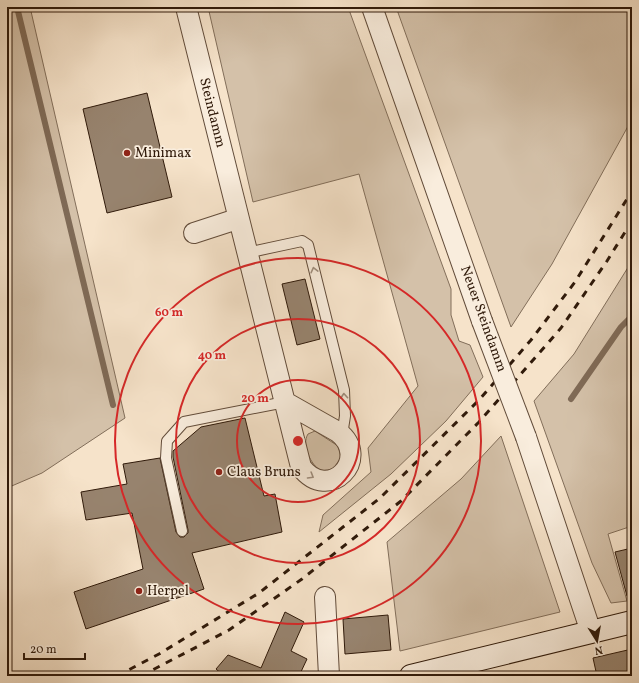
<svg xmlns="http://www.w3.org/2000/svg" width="639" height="683" font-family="Vollkorn,serif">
  <rect width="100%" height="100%" fill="#f6e3ca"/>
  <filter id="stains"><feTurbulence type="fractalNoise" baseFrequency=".005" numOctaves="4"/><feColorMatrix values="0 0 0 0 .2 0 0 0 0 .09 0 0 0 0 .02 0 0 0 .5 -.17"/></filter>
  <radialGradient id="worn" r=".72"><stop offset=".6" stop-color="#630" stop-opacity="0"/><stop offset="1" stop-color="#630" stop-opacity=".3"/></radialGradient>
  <g fill="#d4c1a9" stroke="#826e5a">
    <path d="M 7,7 L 30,7 L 125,418 L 42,473 L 7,488 Z"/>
    <path d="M 208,7 L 348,7 L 451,289 L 451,315 L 459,341 L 470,345 L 483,377 L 446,421 L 391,474 L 319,532 L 323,515 L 371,472 L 368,448 L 418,386 L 359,174 L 253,202 Z"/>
    <path d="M 396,7 L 632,7 L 632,119 L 552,264 L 511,327 Z"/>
    <path d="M 632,261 L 632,526 L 608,534 L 627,601 L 611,603 L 592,563 L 534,401 L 574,354 Z"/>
    <path d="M 315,431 L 338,446 L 341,458 L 333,469 L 321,471 C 311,465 301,445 308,434 Z"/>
    <path d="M 501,436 L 560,612 L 400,651 L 387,542 L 461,479 Z"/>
  </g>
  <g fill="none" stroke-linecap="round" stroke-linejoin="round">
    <g stroke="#7f6a56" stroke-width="6">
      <path d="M 17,7 L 113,405"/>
      <path d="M 571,399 L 621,327 L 632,316"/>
    </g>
  </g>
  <g fill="#97836e" stroke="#301a0a">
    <path d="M 147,93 L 172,197 L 107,213 L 83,109 Z"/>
    <path d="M 305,279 L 320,339 L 297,345 L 282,284 Z"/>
    <path d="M 245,418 L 264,496 L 275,494 L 282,532 L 192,553 L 204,589 L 86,629 L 74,592 L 143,569 L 132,513 L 86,520 L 81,492 L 127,484 L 123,464 L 160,458 L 176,532 L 180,537 L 184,537 L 188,533 L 188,530 L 173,457 L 173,451 L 201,427 Z"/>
    <path d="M 632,548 L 632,596 L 627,596 L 615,552 Z"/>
    <path d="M 285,612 L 304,622 L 291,651 L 307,659 L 299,676 L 224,676 L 216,669 L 228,655 L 261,668 Z"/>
    <path d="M 388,615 L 391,650 L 345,654 L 343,619 Z"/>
    <path d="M 632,649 L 632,670 L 609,676 L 597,676 L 593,658 Z"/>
  </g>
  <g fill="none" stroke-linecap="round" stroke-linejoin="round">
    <defs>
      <g id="lane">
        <path d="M 246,253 L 302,241 L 308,245 L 344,390 L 345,416 L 342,435"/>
        <path d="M 182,531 L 166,458 L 167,441 L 184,422 L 285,402"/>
      </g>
      <g id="street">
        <path id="s1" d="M 186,7 L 301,467 C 329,504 372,458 338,432 L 285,402"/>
        <path d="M 372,7 L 482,321"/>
        <path d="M 194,233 L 237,219"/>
        <path d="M 526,437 L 591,632"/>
        <path d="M 325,597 L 329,676"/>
      </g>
      <path id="secondary" d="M 411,676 L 632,622"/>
    </defs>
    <use href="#lane" stroke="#624c3a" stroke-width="12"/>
    <use href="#street" stroke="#624c3a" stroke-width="22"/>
    <use href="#secondary" stroke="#301a0a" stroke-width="24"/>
    <use href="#lane" stroke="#f9eddd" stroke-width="10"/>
    <use href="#street" stroke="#f9eddd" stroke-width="20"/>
    <use href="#secondary" stroke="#f9eddd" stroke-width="22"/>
    <g stroke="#301a0a" stroke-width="3" stroke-dasharray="7 7" stroke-linecap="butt">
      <path d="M 117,676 L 159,654 L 259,593 L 380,498 L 479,400 L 531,340 L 575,282 L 632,191"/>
      <path d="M 141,676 L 229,630 L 302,579 L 401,501 L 479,422 L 561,328 L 607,261 L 632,221"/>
    </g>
    <defs>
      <path id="street-bridge" d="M 482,321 L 526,437"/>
    </defs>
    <use href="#street-bridge" stroke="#624c3a" stroke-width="22" stroke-linecap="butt"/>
    <use href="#street-bridge" stroke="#f9eddd" stroke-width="20"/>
  </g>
  <defs><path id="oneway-chevron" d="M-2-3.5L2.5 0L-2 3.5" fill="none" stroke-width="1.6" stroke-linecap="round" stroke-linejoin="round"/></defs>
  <g stroke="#9f8e7e">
    <use href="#oneway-chevron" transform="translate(314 270) rotate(-104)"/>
    <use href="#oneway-chevron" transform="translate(344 396) rotate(-94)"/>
    <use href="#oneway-chevron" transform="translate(311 476) rotate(31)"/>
  </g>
  <g fill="none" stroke="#d62828" stroke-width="2">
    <circle cx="298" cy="441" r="61"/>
    <circle cx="298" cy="441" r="122"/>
    <circle cx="298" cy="441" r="183"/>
  </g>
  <g fill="#8f2418" stroke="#f9eddd" stroke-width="1.5">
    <circle cx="127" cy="153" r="4"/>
    <circle cx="219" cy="472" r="4"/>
    <circle cx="139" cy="591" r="4"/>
  </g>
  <g text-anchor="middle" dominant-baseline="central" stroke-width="3.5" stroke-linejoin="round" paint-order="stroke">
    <g font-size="14" fill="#301a0a" stroke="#f9eddd">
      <text stroke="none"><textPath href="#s1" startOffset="109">Steindamm</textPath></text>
      <text transform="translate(483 319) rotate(70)">Neuer Steindamm</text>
    </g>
    <g font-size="14" fill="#301a0a" stroke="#f9eddd" text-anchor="start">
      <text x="135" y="153">Minimax</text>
      <text x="227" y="472">Claus Bruns</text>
      <text x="147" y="591">Herpel</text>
    </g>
  </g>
  <circle cx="298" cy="441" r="6" fill="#d62828" stroke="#f9eddd" stroke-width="2"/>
  <g font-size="12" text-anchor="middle" font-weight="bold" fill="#d62828" stroke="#f9eddd" stroke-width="3.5" stroke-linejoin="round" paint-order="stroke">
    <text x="169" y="316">60 m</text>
    <text x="212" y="359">40 m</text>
    <text x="255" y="402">20 m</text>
  </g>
  <rect width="639" height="683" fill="none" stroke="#f6e3ca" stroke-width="24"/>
  <rect x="8" y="8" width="623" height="667" fill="none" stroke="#301a0a" stroke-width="2"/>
  <rect x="12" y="12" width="615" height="659" fill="none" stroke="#301a0a"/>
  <g transform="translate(597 641) rotate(169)" stroke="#f9eddd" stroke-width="3" paint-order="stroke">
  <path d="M0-3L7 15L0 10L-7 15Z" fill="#301a0a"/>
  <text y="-6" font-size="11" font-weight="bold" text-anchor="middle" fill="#301a0a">N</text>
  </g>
  <path d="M24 653v6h61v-6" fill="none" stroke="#301a0a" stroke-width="2"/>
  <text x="30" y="653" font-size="12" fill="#301a0a" stroke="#f9eddd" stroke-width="3" paint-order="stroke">20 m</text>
  <rect width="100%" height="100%" filter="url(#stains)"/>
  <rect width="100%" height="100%" fill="url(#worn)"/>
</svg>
